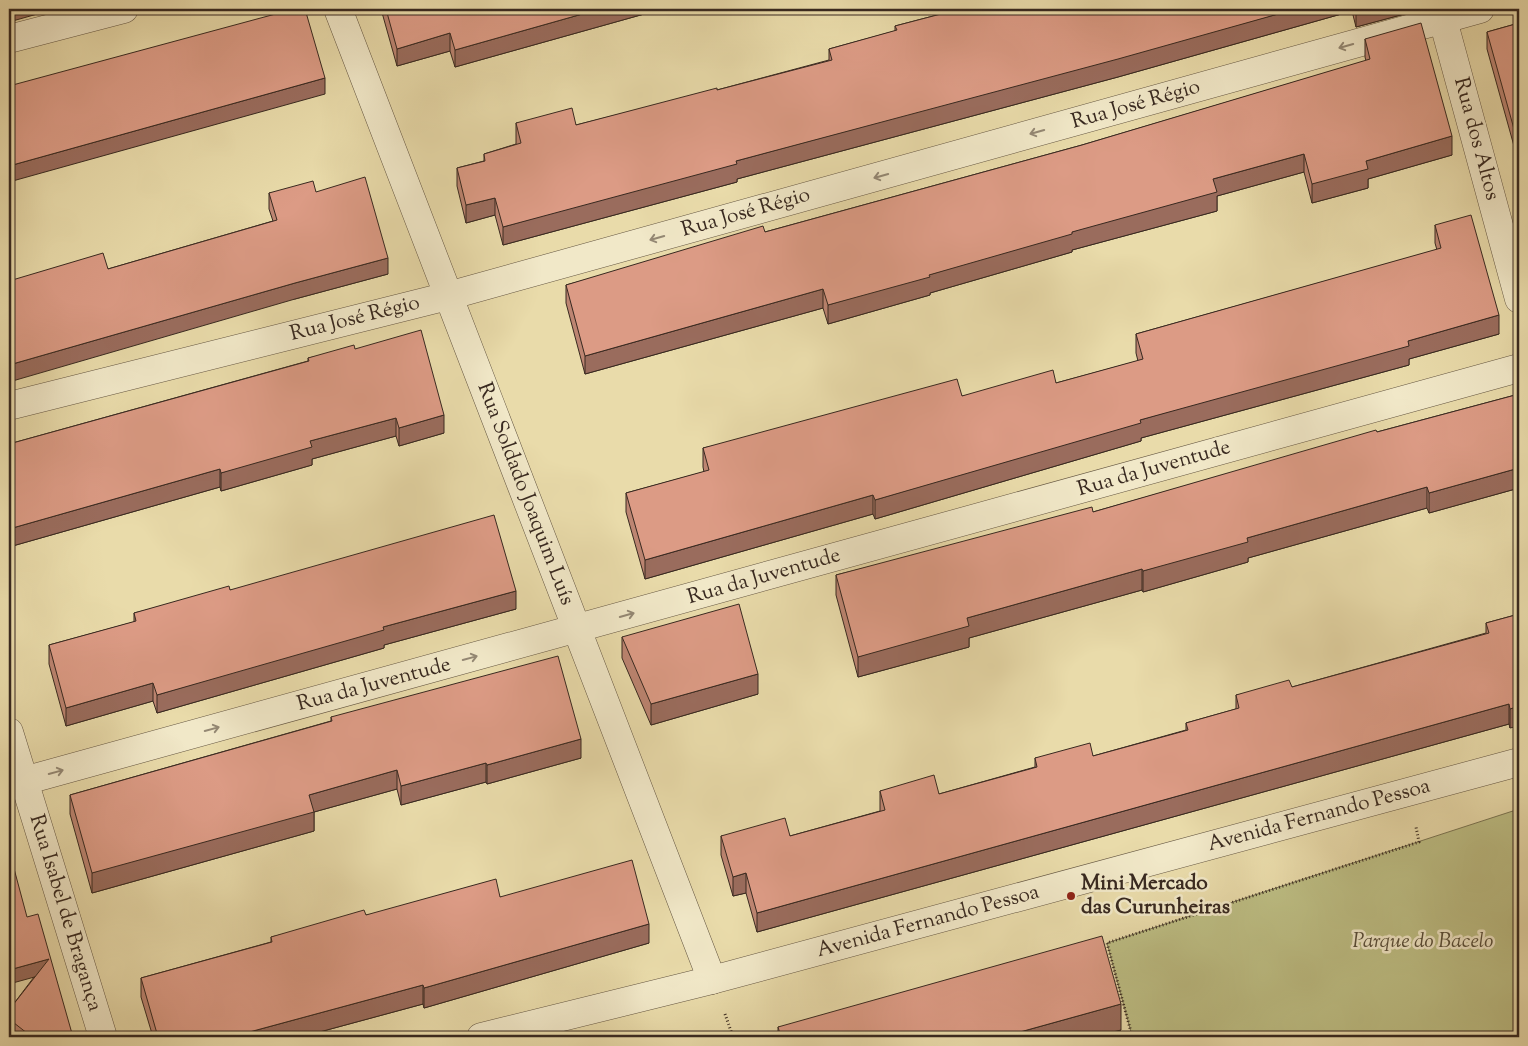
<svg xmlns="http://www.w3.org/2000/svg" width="1528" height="1046" font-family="'Sorts Mill Goudy',serif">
  <rect width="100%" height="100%" fill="#e9dbaa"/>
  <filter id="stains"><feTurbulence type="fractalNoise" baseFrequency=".004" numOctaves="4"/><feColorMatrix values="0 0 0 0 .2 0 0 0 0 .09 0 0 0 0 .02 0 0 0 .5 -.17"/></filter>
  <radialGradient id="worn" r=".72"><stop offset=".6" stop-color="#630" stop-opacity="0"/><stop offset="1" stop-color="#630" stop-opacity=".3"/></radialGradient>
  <path fill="#bdbe84" stroke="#7a7452" d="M 1519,809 L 1519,1037 L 1113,1037 L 1131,1032 L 1107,943 Z"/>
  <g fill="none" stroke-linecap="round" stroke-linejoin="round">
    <defs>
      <g id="street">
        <path d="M 338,9 L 712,980"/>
        <path d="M 1440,9 L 1519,299"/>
        <path d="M 9,39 L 124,9"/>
        <path d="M 9,406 L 448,296 L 1480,9"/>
        <path d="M 9,732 L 103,1037"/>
        <path d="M 9,785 L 1519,368"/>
        <path d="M 481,1037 L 712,980 L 1519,762"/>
      </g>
    </defs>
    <use href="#street" stroke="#645642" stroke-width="29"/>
    <g stroke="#382920" stroke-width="3" stroke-dasharray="1 2.5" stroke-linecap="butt">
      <path d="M 725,1014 L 733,1037"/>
      <path d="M 1126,1037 L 1131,1032 L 1107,943 L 1419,842 L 1416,827"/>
    </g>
    <use href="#street" stroke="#f1e8c8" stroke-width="28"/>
  </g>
  <g fill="#bd8572" stroke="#382920">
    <path d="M 381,9 L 662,9 L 455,67 L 450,51 L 397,66 Z"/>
    <path d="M 960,9 L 1412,9 L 1412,12 L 1356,27 L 1352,11 L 1118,77 L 737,179 L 737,182 L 503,245 L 495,215 L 466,223 L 457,186 L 457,168 L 484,161 L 484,154 L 516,144 L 516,123 L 576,125 L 717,90 L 829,60 L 829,49 L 895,31 L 895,26 Z"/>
    <path d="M 1519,23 L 1519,164 L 1487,49 L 1487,32 Z"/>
    <path d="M 1365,39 L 1452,155 L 1368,179 L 1368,188 L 1312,203 L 1304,172 L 1217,196 L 1217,211 L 1072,250 L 1072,252 L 930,293 L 930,295 L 828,324 L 823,308 L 585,374 L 566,303 L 566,285 L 765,232 L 1082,145 L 1366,61 L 1365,57 Z"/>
    <path d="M 316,192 L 388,274 L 295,299 L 108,269 L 273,221 L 269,209 L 269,193 Z"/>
    <path d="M 1435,225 L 1499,334 L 1409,359 L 1409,365 L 1141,438 L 1141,441 L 875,519 L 873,514 L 645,579 L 626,512 L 626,493 L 704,472 L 703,467 L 703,448 L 962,396 L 1056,383 L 1138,361 L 1136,353 L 1136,334 L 1437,250 L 1435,243 Z"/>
    <path d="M 355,349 L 444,433 L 399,446 L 396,436 L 312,459 L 312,465 L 221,491 L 220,487 L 9,547 L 9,444 L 308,361 L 308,358 Z"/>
    <path d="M 1519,394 L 1519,488 L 1429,513 L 1427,508 L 1248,558 L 1248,562 L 1143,592 L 1142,590 L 969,638 L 969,647 L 858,677 L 836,595 L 836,575 L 1093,512 L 1377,432 Z"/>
    <path d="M 230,590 L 516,609 L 384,645 L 384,648 L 157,713 L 153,701 L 66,726 L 49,664 L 49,645 L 134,622 L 134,613 Z"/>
    <path d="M 1519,614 L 1510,728 L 1509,724 L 757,932 L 746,893 L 733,896 L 721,855 L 721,836 L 790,836 L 880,811 L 880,791 L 939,794 L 1035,767 L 1035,758 L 1093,756 L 1186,730 L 1186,723 L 1236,709 L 1236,695 L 1292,687 L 1486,633 L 1486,623 Z"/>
    <path d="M 622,637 L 758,694 L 651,725 L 622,658 Z"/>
    <path d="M 331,717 L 581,758 L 487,784 L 486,782 L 401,805 L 397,789 L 314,812 L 314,831 L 92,893 L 70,814 L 70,795 L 331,721 Z"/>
    <path d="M 500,897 L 649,943 L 424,1008 L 423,1004 L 301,1037 L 153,1037 L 141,997 L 141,978 L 271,942 L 271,937 L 366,915 Z"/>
    <path d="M 27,917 L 73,1037 L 14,1037 L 9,1033 L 9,1010 L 34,977 Z"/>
    <path d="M 778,1027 L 1121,1030 L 1093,1037 L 778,1037 Z"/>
  </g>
  <g fill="#9a6c5d" stroke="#382920">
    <path d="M 9,9 L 55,9 L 9,22 Z"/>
    <path d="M 600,9 L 662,9 L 455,67 L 455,50 Z"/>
    <path d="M 1296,9 L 1352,9 L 1352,11 L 1118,77 L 737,179 L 737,182 L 503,245 L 503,227 L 736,161 Z"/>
    <path d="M 1359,9 L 1412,9 L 1412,12 L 1356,27 L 1356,10 Z"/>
    <path d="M 450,33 L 450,51 L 397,66 L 397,49 Z"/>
    <path d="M 325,78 L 325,94 L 9,182 L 9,166 Z"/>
    <path d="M 1452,136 L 1452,155 L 1368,179 L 1368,188 L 1312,203 L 1312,184 L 1366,161 Z"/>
    <path d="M 1304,154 L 1304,172 L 1217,196 L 1217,211 L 1072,250 L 1072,252 L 930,293 L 930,295 L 828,324 L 828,305 L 1072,232 L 1213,179 Z"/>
    <path d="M 495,198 L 495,215 L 466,223 L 466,205 Z"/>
    <path d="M 388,258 L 388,274 L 295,299 L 9,382 L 9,365 L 295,283 Z"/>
    <path d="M 823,289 L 823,308 L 585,374 L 585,356 Z"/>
    <path d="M 1499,315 L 1499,334 L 1409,359 L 1409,365 L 1141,438 L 1141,441 L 875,519 L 875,500 L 1140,420 L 1408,341 Z"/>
    <path d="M 444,415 L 444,433 L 399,446 L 399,428 Z"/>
    <path d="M 396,418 L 396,436 L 312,459 L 312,465 L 221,491 L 221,473 L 310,441 Z"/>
    <path d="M 1519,468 L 1519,488 L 1429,513 L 1429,493 Z"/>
    <path d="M 220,469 L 220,487 L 9,547 L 9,529 Z"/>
    <path d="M 1427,487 L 1427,508 L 1248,558 L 1248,562 L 1143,592 L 1143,571 L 1247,538 Z"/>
    <path d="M 873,495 L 873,514 L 645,579 L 645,560 Z"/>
    <path d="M 1142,569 L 1142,590 L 969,638 L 969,647 L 858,677 L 858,657 L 967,618 Z"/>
    <path d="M 516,591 L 516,609 L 384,645 L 384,648 L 157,713 L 157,695 L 383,627 Z"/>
    <path d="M 758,674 L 758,694 L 651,725 L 651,704 Z"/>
    <path d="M 153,683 L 153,701 L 66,726 L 66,708 Z"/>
    <path d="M 1509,704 L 1509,724 L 757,932 L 757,913 Z"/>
    <path d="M 1519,706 L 1519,726 L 1510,728 L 1510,709 Z"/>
    <path d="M 581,739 L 581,758 L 487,784 L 487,765 Z"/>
    <path d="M 486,763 L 486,782 L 401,805 L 401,786 Z"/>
    <path d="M 397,770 L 397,789 L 314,812 L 314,831 L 92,893 L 92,873 L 309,795 Z"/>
    <path d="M 746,873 L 746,893 L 733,896 L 733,877 Z"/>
    <path d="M 649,924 L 649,943 L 424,1008 L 424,988 Z"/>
    <path d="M 49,959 L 49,973 L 9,984 L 9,970 Z"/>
    <path d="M 423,985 L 423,1004 L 301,1037 L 231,1037 Z"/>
    <path d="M 1121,1004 L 1121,1030 L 1093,1037 L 1002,1037 Z"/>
  </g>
  <g fill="#dc9b85" stroke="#382920">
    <path d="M 294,9 L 305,9 L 325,78 L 9,166 L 9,86 Z"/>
    <path d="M 386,9 L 600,9 L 455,50 L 450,33 L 397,49 Z"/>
    <path d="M 960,9 L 1296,9 L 1118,59 L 736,161 L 737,164 L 503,227 L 495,198 L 466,205 L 457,168 L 485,161 L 484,154 L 521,143 L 516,123 L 572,108 L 576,125 L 717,88 L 717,90 L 832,60 L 829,49 L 897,30 L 895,26 Z"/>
    <path d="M 1421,23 L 1452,136 L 1366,161 L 1368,169 L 1312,184 L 1304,154 L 1213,179 L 1217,192 L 1072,232 L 1072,234 L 929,275 L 930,277 L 828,305 L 823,289 L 585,356 L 566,285 L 763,226 L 765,232 L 1082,145 L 1370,59 L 1365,39 Z"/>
    <path d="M 1519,23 L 1519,147 L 1487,32 Z"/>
    <path d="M 365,177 L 388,258 L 295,283 L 9,365 L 9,281 L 103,253 L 108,269 L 277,220 L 269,193 L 313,181 L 316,192 Z"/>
    <path d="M 1471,215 L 1499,315 L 1408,341 L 1409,346 L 1140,420 L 1141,423 L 875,500 L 873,495 L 645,560 L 626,493 L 709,470 L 703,448 L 957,379 L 962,396 L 1053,370 L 1056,383 L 1143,359 L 1136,334 L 1441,248 L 1435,225 Z"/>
    <path d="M 421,330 L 444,415 L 399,428 L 396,418 L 310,441 L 312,447 L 221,473 L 220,469 L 9,529 L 9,444 L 309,361 L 308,358 L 354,345 L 355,349 Z"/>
    <path d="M 1519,394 L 1519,468 L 1429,493 L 1427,487 L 1247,538 L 1248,542 L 1143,571 L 1142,569 L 967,618 L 969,626 L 858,657 L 836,575 L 1092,507 L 1093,512 L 1376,430 L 1377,432 Z"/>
    <path d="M 494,515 L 516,591 L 383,627 L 384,630 L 157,695 L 153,683 L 66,708 L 49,645 L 136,621 L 134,613 L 229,586 L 230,590 Z"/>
    <path d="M 739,604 L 758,674 L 651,704 L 622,637 Z"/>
    <path d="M 1519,614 L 1519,706 L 1510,709 L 1509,704 L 757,913 L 746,873 L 733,877 L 721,836 L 785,818 L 790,836 L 885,810 L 880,791 L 934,775 L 939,794 L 1037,767 L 1035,758 L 1090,743 L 1093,756 L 1188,730 L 1186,723 L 1239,708 L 1236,695 L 1289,680 L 1292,687 L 1489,633 L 1486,623 Z"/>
    <path d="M 558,656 L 581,739 L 487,765 L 486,763 L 401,786 L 397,770 L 309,795 L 314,812 L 92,873 L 70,795 L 332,721 L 331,717 Z"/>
    <path d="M 9,850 L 27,917 L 38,914 L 73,1037 L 32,1037 L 9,1019 L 9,1010 L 49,959 L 9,970 Z"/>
    <path d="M 632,860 L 649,924 L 424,988 L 423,985 L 231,1037 L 158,1037 L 141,978 L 272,942 L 271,937 L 364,910 L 366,915 L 496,879 L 500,897 Z"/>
    <path d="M 1102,936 L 1121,1004 L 1002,1037 L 781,1037 L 778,1027 Z"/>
  </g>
  <defs><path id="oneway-shaft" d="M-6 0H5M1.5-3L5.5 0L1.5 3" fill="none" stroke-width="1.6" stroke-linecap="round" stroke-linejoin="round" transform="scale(1.25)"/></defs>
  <g stroke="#948874">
    <use href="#oneway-shaft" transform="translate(1346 46) rotate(164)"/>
    <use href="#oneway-shaft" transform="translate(1037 132) rotate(164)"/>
    <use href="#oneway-shaft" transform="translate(881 176) rotate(164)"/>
    <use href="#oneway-shaft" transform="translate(657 238) rotate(164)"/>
    <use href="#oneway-shaft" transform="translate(627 615) rotate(-16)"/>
    <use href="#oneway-shaft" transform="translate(470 658) rotate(-15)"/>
    <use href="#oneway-shaft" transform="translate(212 729) rotate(-15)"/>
    <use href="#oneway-shaft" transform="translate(56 772) rotate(-15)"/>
  </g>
  <circle fill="#8f2418" stroke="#f1e8c8" stroke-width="2" cx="1071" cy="896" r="5"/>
  <g text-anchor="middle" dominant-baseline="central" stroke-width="5" stroke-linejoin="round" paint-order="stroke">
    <g font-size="21" fill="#382920" stroke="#f1e8c8">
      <text transform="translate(1136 105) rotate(-16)">Rua José Régio</text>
      <text transform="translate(1476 139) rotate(75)">Rua dos Altos</text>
      <text transform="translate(746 213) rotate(-16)">Rua José Régio</text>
      <text transform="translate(355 319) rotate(-14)">Rua José Régio</text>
      <text transform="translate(1154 469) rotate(-16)">Rua da Juventude</text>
      <text transform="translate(525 494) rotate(69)">Rua Soldado Joaquim Luís</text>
      <text transform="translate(764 577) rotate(-16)">Rua da Juventude</text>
      <text transform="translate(374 685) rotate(-15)">Rua da Juventude</text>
      <text transform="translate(1319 816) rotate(-15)">Avenida Fernando Pessoa</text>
      <text transform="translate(65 913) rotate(73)">Rua Isabel de Bragança</text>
      <text transform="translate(928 922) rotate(-15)">Avenida Fernando Pessoa</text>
    </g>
    <g font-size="21" font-weight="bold" fill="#382920" stroke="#f1e8c8" text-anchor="start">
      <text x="1081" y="884">Mini Mercado<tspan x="1081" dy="24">das Curunheiras</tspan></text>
    </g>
    <g font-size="21" font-style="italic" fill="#594e39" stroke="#f1e8c8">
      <text x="1423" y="942">Parque do Bacelo</text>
    </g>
  </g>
  <rect width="1528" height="1046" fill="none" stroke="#e9dbaa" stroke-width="30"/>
  <rect x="10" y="10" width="1508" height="1026" fill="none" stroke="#382920" stroke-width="2.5"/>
  <rect x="15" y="15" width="1498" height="1016" fill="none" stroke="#382920"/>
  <rect width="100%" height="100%" filter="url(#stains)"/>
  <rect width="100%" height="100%" fill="url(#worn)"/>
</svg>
